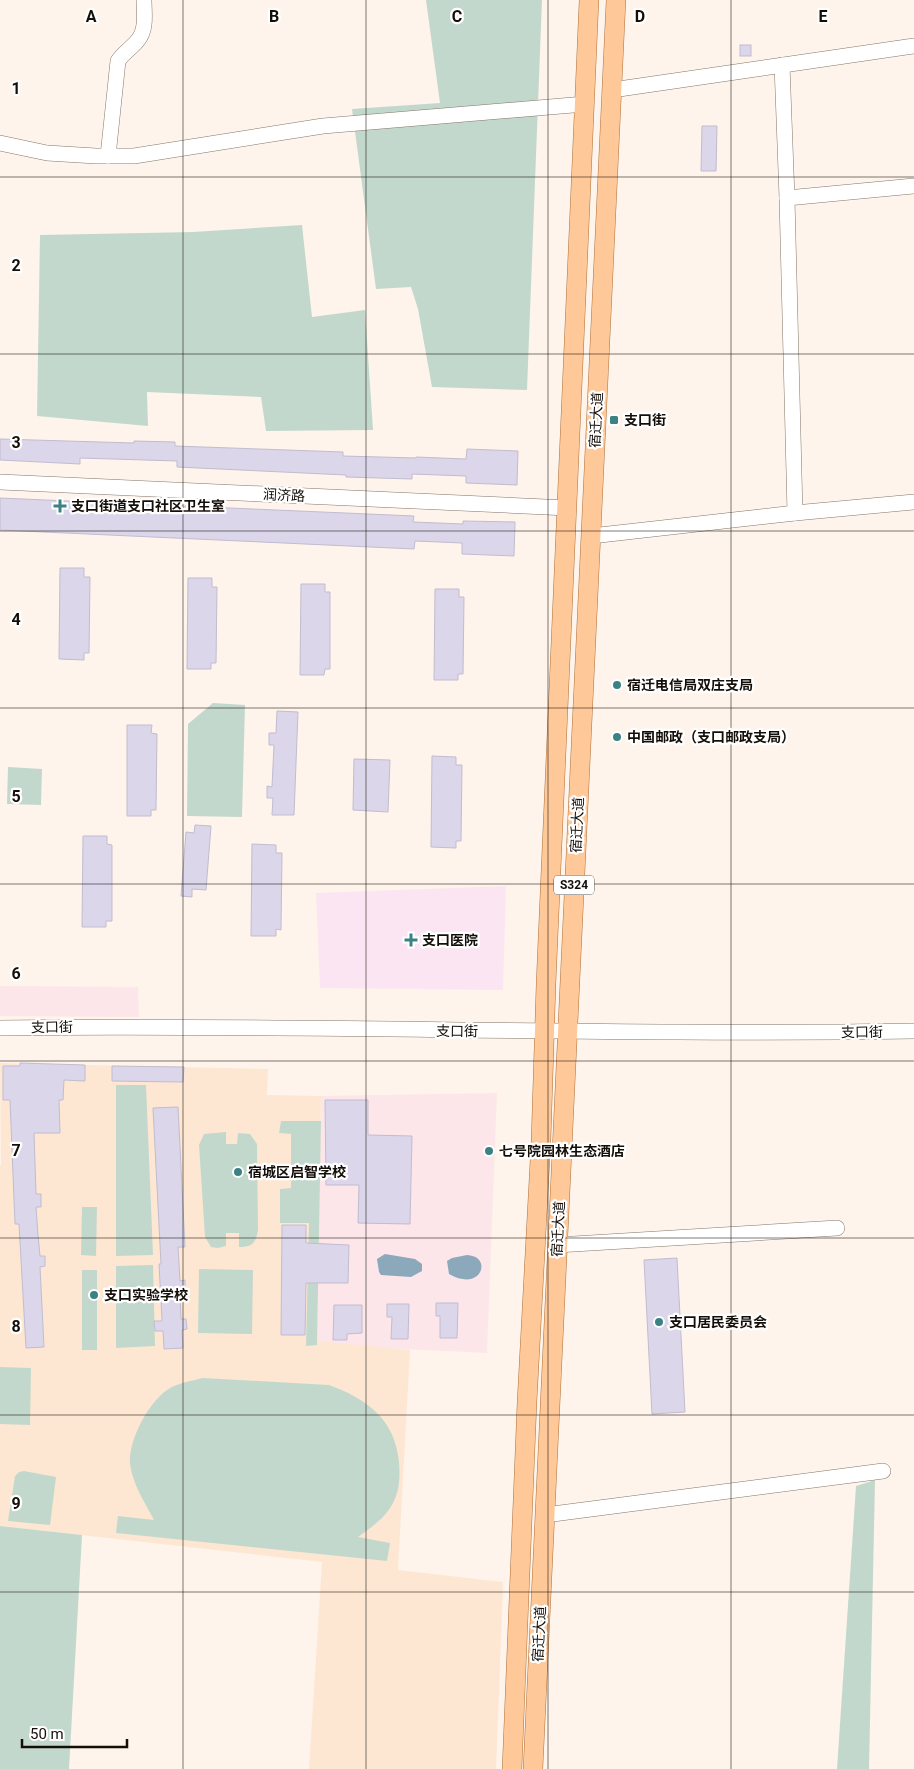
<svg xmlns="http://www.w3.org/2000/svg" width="914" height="1769" font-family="Roboto,'Noto Sans SC',sans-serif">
  <rect width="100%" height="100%" fill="#fef4eb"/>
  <g fill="#fce6e9">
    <path d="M 0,986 L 138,987 L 139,1017 L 0,1016 Z"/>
    <path d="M 497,1093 L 487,1353 L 317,1345 L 321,1096 Z"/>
  </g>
  <path fill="#fde7d2" d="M 0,1063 L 268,1069 L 267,1095 L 321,1096 L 317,1341 L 410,1350 L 398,1570 L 503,1582 L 496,1769 L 309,1769 L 322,1562 L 0,1526 L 0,1165 L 1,1165 Z"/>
  <path fill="#fce5f2" d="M 506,886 L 503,990 L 320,988 L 316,893 Z"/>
  <g fill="#c3d8cc">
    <path d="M 426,0 L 542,0 L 527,390 L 432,387 L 418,309 L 411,287 L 376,289 L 352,109 L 440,103 Z"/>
    <path d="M 302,225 L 312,317 L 365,310 L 373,430 L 266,431 L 261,397 L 147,392 L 148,426 L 37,416 L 40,235 L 193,232 Z"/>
    <path d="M 213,703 L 245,705 L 242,817 L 187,816 L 188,724 Z"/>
    <path d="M 8,767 L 42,769 L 41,805 L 7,804 Z"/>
    <path d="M 116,1085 L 146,1085 L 153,1255 L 116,1256 Z"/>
    <path d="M 281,1121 L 321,1121 L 317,1345 L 306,1346 L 309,1223 L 280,1223 L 280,1189 L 291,1188 L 291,1134 L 279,1133 Z"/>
    <path d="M 226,1132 L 226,1144 L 237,1144 L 238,1133 L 250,1134 L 257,1144 L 258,1230 C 256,1243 252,1247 239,1247 L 239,1233 L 226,1233 L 226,1246 L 218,1248 L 211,1247 L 205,1237 L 199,1145 L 204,1134 Z"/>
    <path d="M 82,1207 L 97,1207 L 96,1256 L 81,1255 Z"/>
    <path d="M 153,1265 L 155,1346 L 116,1348 L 116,1266 Z"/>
    <path d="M 199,1269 L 253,1270 L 252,1334 L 198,1333 Z"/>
    <rect x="82" y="1270" width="15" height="80"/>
    <path d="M 0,1367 L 31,1368 L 30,1425 L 0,1424 Z"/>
    <path d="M 203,1378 L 329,1385 C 367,1399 395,1419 399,1462 C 400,1476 400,1490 393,1503 C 385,1518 372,1527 358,1537 L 390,1543 L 387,1561 L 116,1533 L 118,1516 L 154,1520 C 144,1501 133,1485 130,1464 C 128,1441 148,1403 167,1390 C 177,1383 191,1381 203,1378 Z"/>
    <path d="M 24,1471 L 56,1477 L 50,1525 L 8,1521 L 15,1476 L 19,1472 Z"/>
    <path d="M 875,1480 L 869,1769 L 837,1769 L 856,1486 Z"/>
    <path d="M 0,1526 L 82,1535 L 69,1769 L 0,1769 Z"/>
  </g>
  <g fill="#8ba9ba">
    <path d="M 385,1254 L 415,1259 L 422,1264 L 422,1271 L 411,1277 L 381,1275 L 379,1272 L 377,1259 Z"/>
    <path d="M 467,1255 C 493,1256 482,1293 449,1274 L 447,1261 L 452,1258 Z"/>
  </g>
  <g fill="#dbd6ea" stroke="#c1bccf">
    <rect x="740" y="45" width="11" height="11"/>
    <path d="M 702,126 L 717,126 L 716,171 L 701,171 Z"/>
    <path d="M 0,439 L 134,443 L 134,441 L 175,442 L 175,446 L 343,452 L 343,456 L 416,458 L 416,457 L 466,459 L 467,449 L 518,451 L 517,485 L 466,483 L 466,476 L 412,474 L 412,479 L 346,477 L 346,475 L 177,467 L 177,461 L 80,458 L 80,464 L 0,460 Z"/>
    <path d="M 0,498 L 414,516 L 413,522 L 463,524 L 463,521 L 515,522 L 514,556 L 462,554 L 462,543 L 415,541 L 414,549 L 0,530 Z"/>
    <path d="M 60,568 L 84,568 L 84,577 L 90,577 L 89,653 L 84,653 L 84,660 L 59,659 Z"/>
    <path d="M 188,578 L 212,578 L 212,587 L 217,587 L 216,663 L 211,663 L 211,669 L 187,669 Z"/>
    <path d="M 301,584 L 325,584 L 325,592 L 330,592 L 330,669 L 325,669 L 324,675 L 300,675 Z"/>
    <path d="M 435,589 L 459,589 L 459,597 L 464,597 L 463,674 L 458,674 L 458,680 L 434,680 Z"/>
    <path d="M 277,711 L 298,712 L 294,815 L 272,815 L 273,798 L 267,798 L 267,786 L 272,787 L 274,745 L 269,745 L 269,733 L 276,733 Z"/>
    <path d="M 127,725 L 152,725 L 151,733 L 157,734 L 156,810 L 151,810 L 151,816 L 127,816 Z"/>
    <path d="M 432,756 L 456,757 L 456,765 L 462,765 L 461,841 L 456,841 L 456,848 L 431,847 Z"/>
    <path d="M 354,759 L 390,760 L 388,812 L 353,810 Z"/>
    <path d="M 195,825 L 211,826 L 206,890 L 192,889 L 192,897 L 181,896 L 186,832 L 194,833 Z"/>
    <path d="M 83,836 L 107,836 L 107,844 L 112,845 L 112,921 L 106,921 L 106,927 L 82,927 Z"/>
    <path d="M 252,844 L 276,845 L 276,853 L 282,853 L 281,930 L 276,929 L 276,936 L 251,936 Z"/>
    <path d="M 20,1063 L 85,1065 L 85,1081 L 64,1080 L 63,1100 L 59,1100 L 60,1133 L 34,1133 L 36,1194 L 41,1194 L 41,1207 L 36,1207 L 38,1235 L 40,1256 L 45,1256 L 45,1266 L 40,1267 L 44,1347 L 26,1348 L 19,1224 L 15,1224 L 10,1100 L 3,1100 L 3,1066 L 20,1066 Z"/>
    <path d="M 112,1066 L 184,1067 L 183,1082 L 112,1081 Z"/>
    <path d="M 325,1100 L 368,1100 L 368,1135 L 412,1136 L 410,1224 L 358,1223 L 359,1185 L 326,1185 Z"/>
    <path d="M 178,1107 L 185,1247 L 178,1247 L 180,1281 L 185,1280 L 185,1292 L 180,1293 L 181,1319 L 186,1319 L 187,1329 L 182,1330 L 183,1348 L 164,1349 L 163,1331 L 155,1331 L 154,1321 L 162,1321 L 159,1264 L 161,1264 L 153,1108 Z"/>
    <path d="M 282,1225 L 306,1225 L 306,1243 L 349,1245 L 348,1283 L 306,1283 L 305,1335 L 281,1335 Z"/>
    <path d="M 677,1258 L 685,1412 L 652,1414 L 644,1260 Z"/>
    <path d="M 436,1303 L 458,1303 L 457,1338 L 440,1338 L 440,1316 L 436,1316 Z"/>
    <path d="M 387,1304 L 409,1304 L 408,1339 L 391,1339 L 392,1317 L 387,1317 Z"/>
    <path d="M 334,1305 L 362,1305 L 362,1333 L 347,1334 L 347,1340 L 333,1340 Z"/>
  </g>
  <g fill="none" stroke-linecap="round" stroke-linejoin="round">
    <defs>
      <g id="minor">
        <path d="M 782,65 L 787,198 L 914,186"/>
        <path d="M 612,90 L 914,46"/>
        <path d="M 0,143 L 47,153 L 96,156 L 134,156 L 323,126 L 585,104"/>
        <path d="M 108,156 L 118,61 C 124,52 132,48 138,40 C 147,29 144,13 144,0"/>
        <path d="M 787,198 L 795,513"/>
        <path d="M 0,482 L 568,508"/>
        <path d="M 591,536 L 795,513 L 914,502"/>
        <path d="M 0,1028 C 305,1024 609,1036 914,1031"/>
        <path d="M 557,1245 L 837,1228"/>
        <path d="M 545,1515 L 883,1471"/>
      </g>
      <g id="major">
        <path d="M 512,1769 L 527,1402 L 541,1141 L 546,984 L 589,0"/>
        <path d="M 533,1769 L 616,0"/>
      </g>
    </defs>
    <use href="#minor" stroke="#847668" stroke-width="16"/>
    <use href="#major" stroke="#ad703a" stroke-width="20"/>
    <use href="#minor" stroke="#fff" stroke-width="15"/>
    <use href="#major" stroke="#ffc898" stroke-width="19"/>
  </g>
  <path fill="none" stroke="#140e09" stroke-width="1" stroke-opacity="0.55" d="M 183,0 L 183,1769M 366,0 L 366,1769M 548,0 L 548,1769M 731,0 L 731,1769M 0,177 L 914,177M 0,354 L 914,354M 0,531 L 914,531M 0,708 L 914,708M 0,884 L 914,884M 0,1061 L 914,1061M 0,1238 L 914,1238M 0,1415 L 914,1415M 0,1592 L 914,1592"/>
  <g fill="#3a8283" stroke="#fff" stroke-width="2">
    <rect x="609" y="415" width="10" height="10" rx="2.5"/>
    <path d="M57.5 498.5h5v5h5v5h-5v5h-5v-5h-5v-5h5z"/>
    <circle cx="617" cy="685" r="5"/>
    <circle cx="617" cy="737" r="5"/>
    <path d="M408.5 932.5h5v5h5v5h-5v5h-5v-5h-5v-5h5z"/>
    <circle cx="489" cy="1151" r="5"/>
    <circle cx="238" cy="1172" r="5"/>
    <circle cx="94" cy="1295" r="5"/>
    <circle cx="659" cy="1322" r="5"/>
  </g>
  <g text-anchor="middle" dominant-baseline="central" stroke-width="4.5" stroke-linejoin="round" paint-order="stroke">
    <rect fill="#fff" stroke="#5a5653" stroke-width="1" x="554" y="875.5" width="40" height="19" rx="4"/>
    <g font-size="12" font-weight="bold" fill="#140e09">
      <text x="574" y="885">S324</text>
    </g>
    <g font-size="14" fill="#140e09" stroke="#fff">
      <text transform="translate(596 420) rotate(-87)">宿迁大道</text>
      <text transform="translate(284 495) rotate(3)">润济路</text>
      <text transform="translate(577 825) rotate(-87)">宿迁大道</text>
      <text transform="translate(52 1027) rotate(-1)">支口街</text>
      <text transform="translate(457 1031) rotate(1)">支口街</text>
      <text transform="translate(862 1032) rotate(-1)">支口街</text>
      <text transform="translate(558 1229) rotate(-87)">宿迁大道</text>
      <text transform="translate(539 1634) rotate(-87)">宿迁大道</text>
    </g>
    <g font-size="14" font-weight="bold" fill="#140e09" stroke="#fff" text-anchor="start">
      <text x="624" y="420">支口街</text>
      <text x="71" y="506">支口街道支口社区卫生室</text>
      <text x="627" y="685">宿迁电信局双庄支局</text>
      <text x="627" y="737">中国邮政（支口邮政支局）</text>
      <text x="422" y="940">支口医院</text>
      <text x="499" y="1151">七号院园林生态酒店</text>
      <text x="248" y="1172">宿城区启智学校</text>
      <text x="104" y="1295">支口实验学校</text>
      <text x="669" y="1322">支口居民委员会</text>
    </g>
  </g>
  <g font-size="16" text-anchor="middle" font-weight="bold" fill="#140e09" stroke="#fff" stroke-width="4.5" stroke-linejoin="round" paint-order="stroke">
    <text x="91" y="22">A</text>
    <text x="274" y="22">B</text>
    <text x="457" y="22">C</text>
    <text x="640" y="22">D</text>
    <text x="823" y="22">E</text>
    <text x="16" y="94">1</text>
    <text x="16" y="271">2</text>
    <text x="16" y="448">3</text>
    <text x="16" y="625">4</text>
    <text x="16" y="802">5</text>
    <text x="16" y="979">6</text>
    <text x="16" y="1156">7</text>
    <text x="16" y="1332">8</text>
    <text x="16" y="1509">9</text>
  </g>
  <path d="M22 1739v8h105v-8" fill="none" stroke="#140e09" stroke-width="2.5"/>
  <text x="30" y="1739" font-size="15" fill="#140e09" stroke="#ffffff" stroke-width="4" paint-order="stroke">50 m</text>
</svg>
